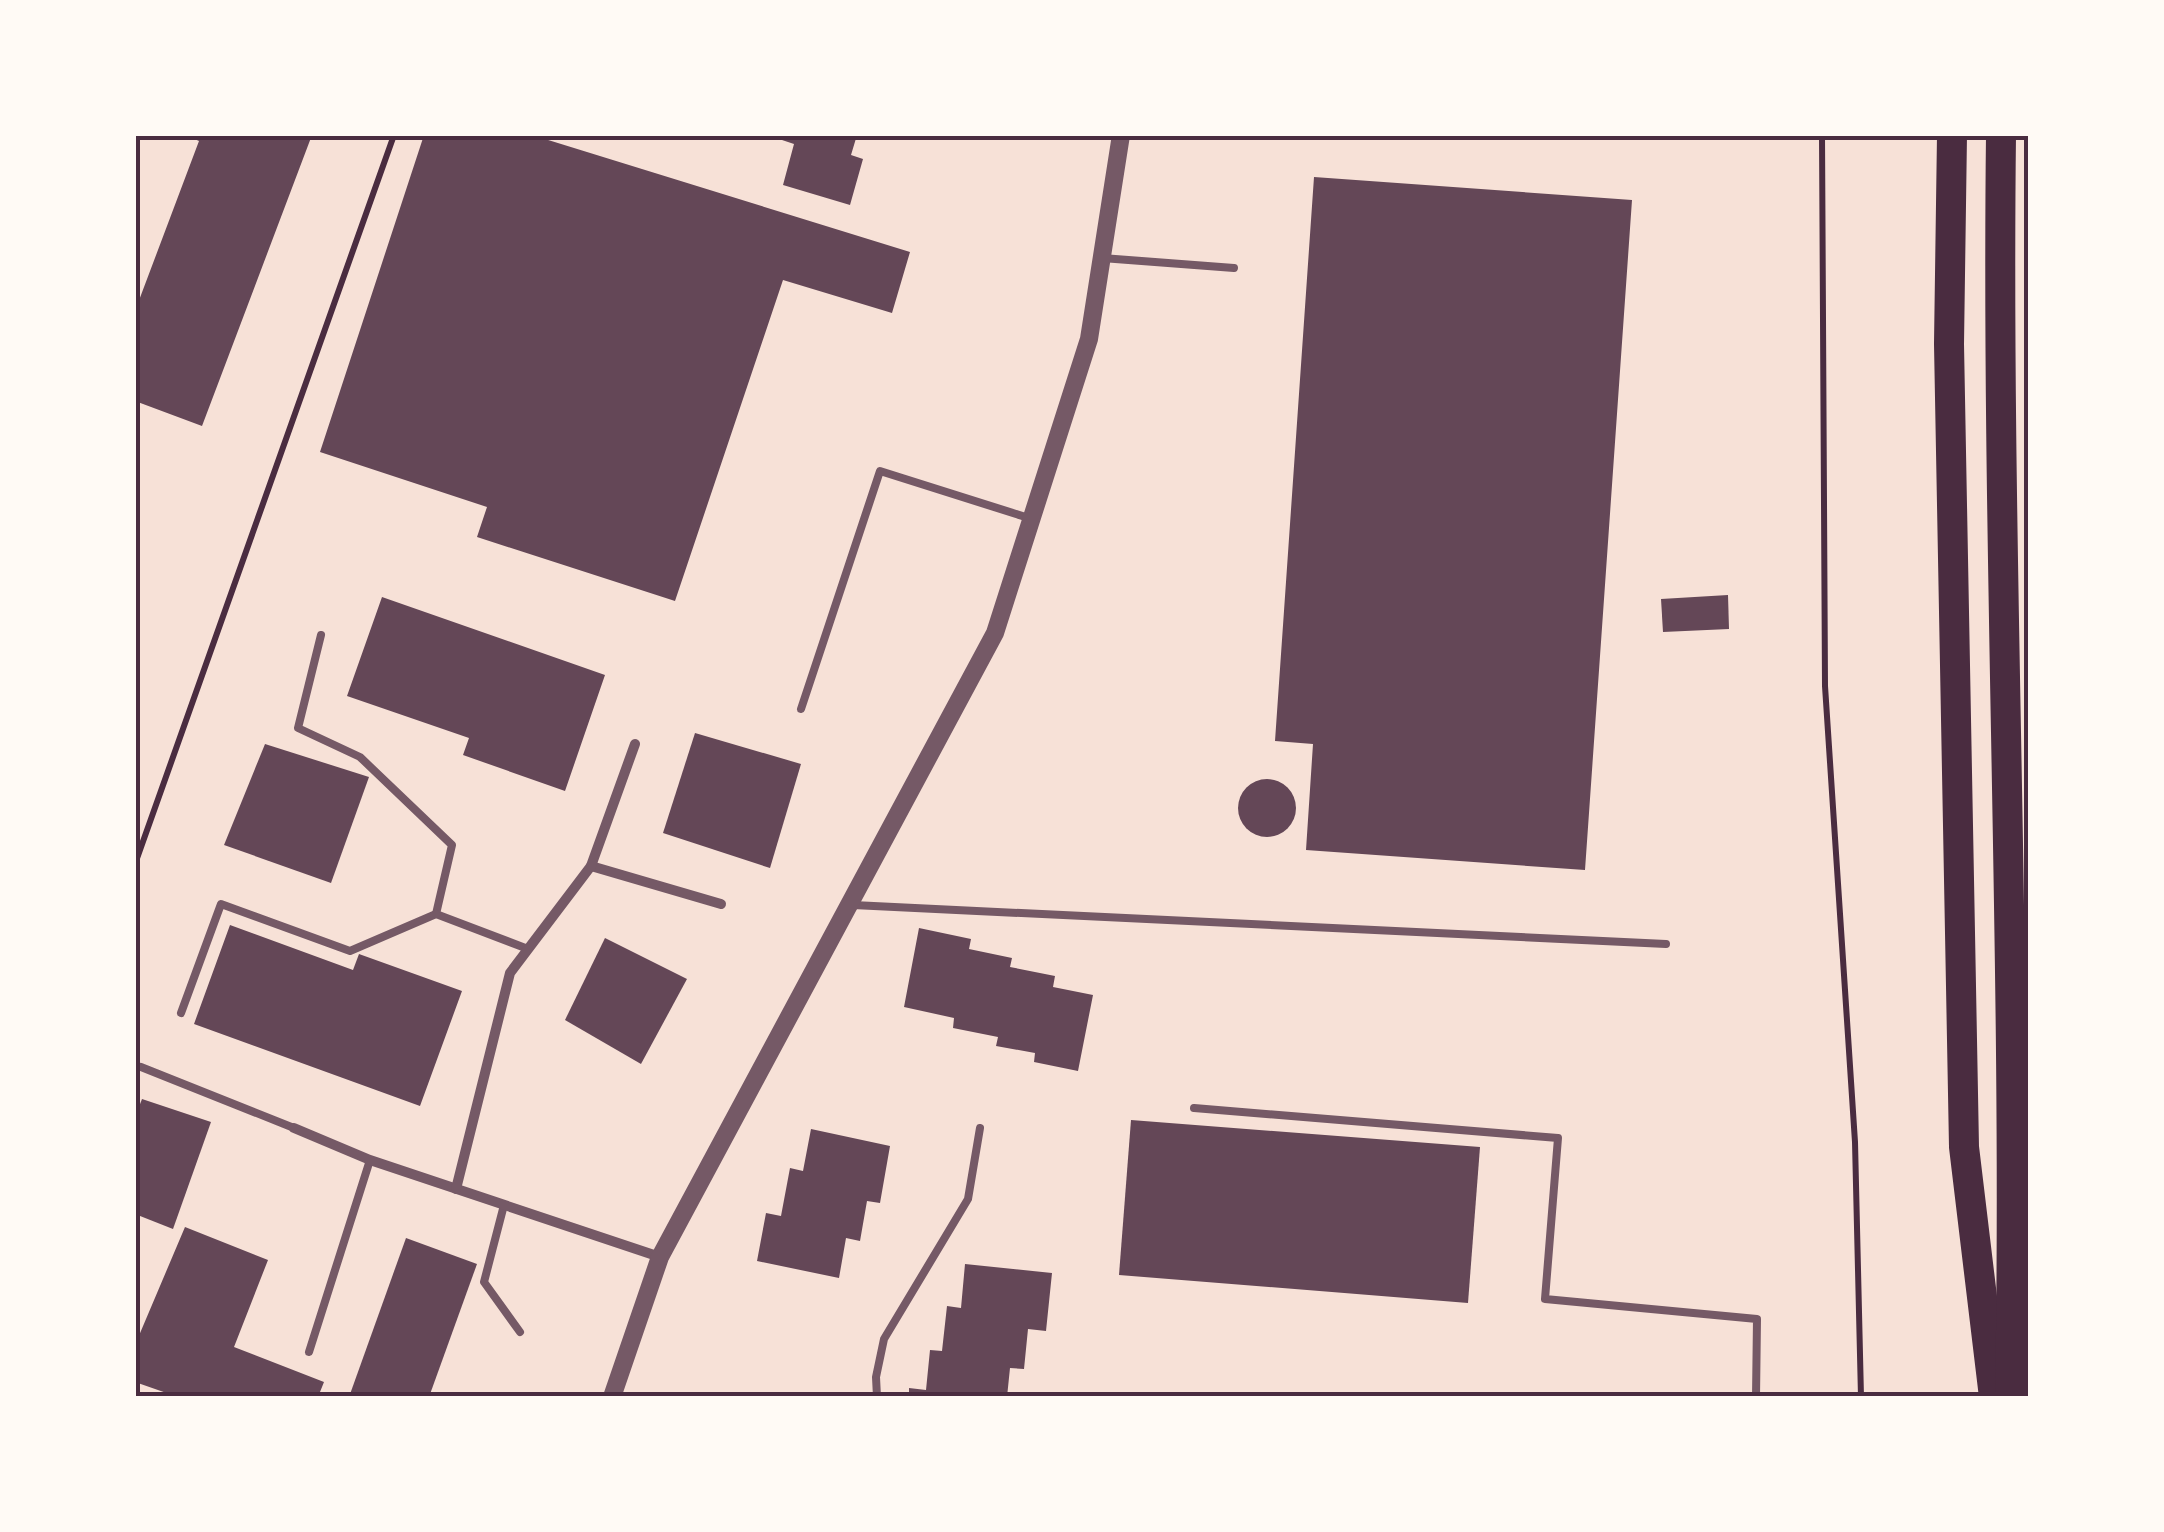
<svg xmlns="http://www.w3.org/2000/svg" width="2164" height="1532" font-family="Inter,sans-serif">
  <rect width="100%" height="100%" fill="#f7e1d7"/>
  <g fill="#644757">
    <path d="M 185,135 L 312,135 L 202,426 L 135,401 L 135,311 L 199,141 Z"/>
    <path d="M 424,135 L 532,135 L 910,252 L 892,313 L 783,280 L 675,601 L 477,537 L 487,507 L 320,452 Z"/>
    <path d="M 783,135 L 857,135 L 851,155 L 863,159 L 850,205 L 783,185 L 794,144 L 782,140 Z"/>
    <path d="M 1314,177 L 1632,200 L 1585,870 L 1306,850 L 1313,744 L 1275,741 Z"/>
    <path d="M 1728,595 L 1729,629 L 1663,632 L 1661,599 Z"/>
    <path d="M 382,597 L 605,675 L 565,791 L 463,755 L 469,738 L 347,696 Z"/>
    <path d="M 695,733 L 801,764 L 770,868 L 663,833 Z"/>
    <path d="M 265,744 L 369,777 L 331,883 L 224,845 Z"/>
    <circle cx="1267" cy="808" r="29"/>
    <path d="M 230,925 L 353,970 L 359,954 L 462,991 L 420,1106 L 194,1024 Z"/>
    <path d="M 919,928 L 971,939 L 969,949 L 1012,958 L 1010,967 L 1055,976 L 1053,987 L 1093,995 L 1078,1071 L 1034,1062 L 1035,1053 L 996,1046 L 998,1037 L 953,1028 L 954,1018 L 904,1007 Z"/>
    <path d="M 605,938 L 687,979 L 641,1064 L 565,1020 Z"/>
    <path d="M 142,1099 L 211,1122 L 173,1229 L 135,1214 L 135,1117 Z"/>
    <path d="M 1131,1120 L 1480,1147 L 1468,1303 L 1119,1275 Z"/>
    <path d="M 811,1129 L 890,1146 L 880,1203 L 867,1201 L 860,1241 L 846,1238 L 839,1278 L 757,1261 L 766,1213 L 781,1216 L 790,1168 L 803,1171 Z"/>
    <path d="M 185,1227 L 268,1260 L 234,1347 L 324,1382 L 318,1397 L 178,1397 L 135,1382 L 135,1345 Z"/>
    <path d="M 406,1238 L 477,1264 L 429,1397 L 349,1397 Z"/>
    <path d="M 965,1264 L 1052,1273 L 1046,1331 L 1028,1329 L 1024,1369 L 1010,1368 L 1007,1397 L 909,1397 L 909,1388 L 926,1390 L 930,1350 L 942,1351 L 947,1306 L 961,1308 Z"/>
  </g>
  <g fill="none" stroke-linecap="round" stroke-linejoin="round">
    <g stroke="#4a2c40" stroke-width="6">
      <path d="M 1822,135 L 1825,686 L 1855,1142 L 1861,1397"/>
      <path d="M 135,864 L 394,135"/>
    </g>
    <g stroke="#755966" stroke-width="8">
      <path d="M 1102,258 L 1234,268"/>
      <path d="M 321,635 L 298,728 L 360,757 L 452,845 L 436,914 L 528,949"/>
      <path d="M 801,709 L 880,471 L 1032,519"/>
      <path d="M 853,905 L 1666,944"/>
      <path d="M 181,1013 L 221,904 L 350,951 L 436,914"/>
      <path d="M 141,1067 L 294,1128"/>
      <path d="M 1194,1108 L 1558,1138 L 1545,1299 L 1757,1319 L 1756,1397"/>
      <path d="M 504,1205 L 484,1282 L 520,1332"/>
      <path d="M 309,1352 L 370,1160"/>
      <path d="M 877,1397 L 876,1377 L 884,1339 L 968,1199 L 980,1128"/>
    </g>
    <g stroke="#755966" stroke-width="10">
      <path d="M 591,866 L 721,904"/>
      <path d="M 294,1128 L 370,1160 L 660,1257"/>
      <path d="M 456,1189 L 510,973 L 591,866 L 635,744"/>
    </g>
    <path stroke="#755966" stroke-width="18" d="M 612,1397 L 660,1257 L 995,633 L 1089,339 L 1121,135"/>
    <g stroke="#4a2c40" stroke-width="30">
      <path d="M 1952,135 L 1949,344 L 1964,1147 L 1994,1397"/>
      <path d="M 2001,135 C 1996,556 2018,976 2010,1397"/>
    </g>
  </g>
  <rect width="2164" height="1532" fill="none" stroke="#fffaf5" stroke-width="275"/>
  <rect x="138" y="138" width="1888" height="1256" fill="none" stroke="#4a2c40" stroke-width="4"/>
</svg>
